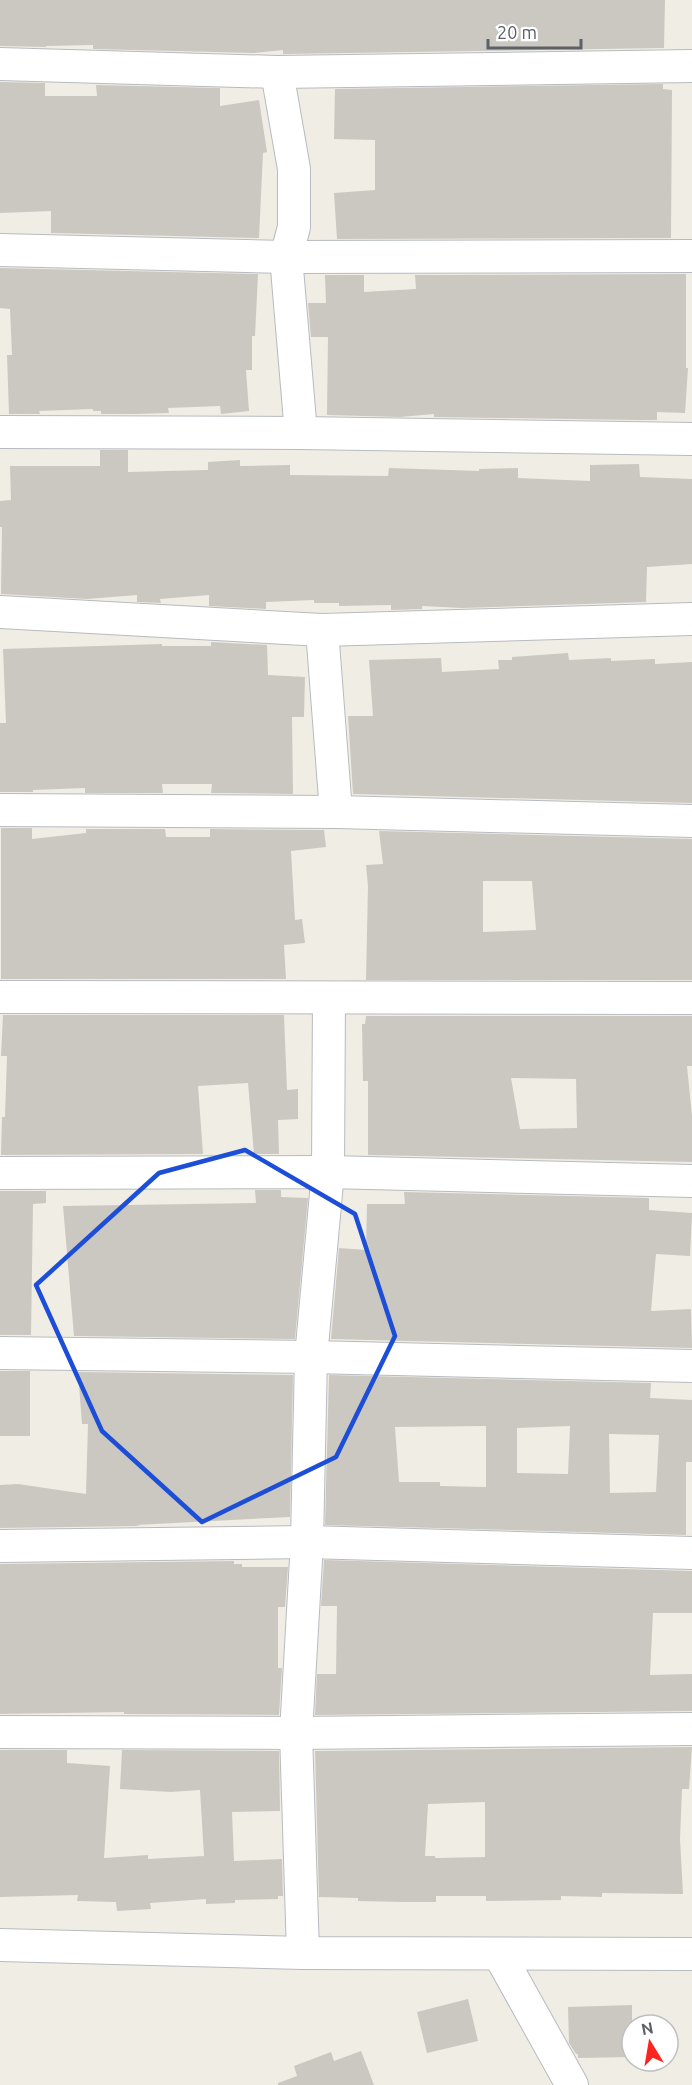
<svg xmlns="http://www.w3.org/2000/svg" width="692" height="2085" font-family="Ubuntu,sans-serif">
  <rect width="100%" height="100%" fill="#f0ede4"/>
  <g fill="#cbc8c1" fill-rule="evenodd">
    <path d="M 0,0 L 665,0 L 664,48 L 283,54 L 283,50 L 254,53 L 93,49 L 93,45 L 46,46 L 46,47 L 0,46 Z"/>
    <path d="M 0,82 L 45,83 L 45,96 L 97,96 L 96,85 L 220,88 L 220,106 L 259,100 L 267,152 L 263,153 L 259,238 L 51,233 L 51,211 L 0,213 Z"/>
    <path d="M 663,84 L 663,89 L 672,90 L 671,238 L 337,239 L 334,193 L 375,190 L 375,140 L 334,139 L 335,89 Z"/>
    <path d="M 0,268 L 258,274 L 255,336 L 252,336 L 252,370 L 246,370 L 249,411 L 221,414 L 220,406 L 168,408 L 169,413 L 135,414 L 101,414 L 101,411 L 93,411 L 93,409 L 39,411 L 40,414 L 9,414 L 7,355 L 12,355 L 10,309 L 0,308 Z"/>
    <path d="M 686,274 L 686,368 L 688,368 L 685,413 L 657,412 L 657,420 L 636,420 L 434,417 L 434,414 L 400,417 L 327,415 L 328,337 L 311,337 L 308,303 L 326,303 L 325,275 L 364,275 L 364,292 L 416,289 L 415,275 Z"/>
    <path d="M 100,450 L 128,450 L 128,472 L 208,470 L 208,462 L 240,460 L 240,466 L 290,465 L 290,475 L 388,476 L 389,468 L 479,471 L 479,469 L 518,468 L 518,478 L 590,481 L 590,465 L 639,464 L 640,477 L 692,479 L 692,564 L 647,567 L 646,602 L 462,608 L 422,606 L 422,609 L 391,610 L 391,605 L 339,606 L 339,603 L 314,603 L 314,600 L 266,602 L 266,609 L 209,606 L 209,595 L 160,599 L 161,603 L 137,602 L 137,595 L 87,599 L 1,594 L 2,527 L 0,527 L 0,501 L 11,500 L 10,466 L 100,466 Z"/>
    <path d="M 211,642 L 267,645 L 268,675 L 305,677 L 304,717 L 292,717 L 293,794 L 211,793 L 212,784 L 162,784 L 163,793 L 85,793 L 85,788 L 33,790 L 33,792 L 0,792 L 0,723 L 6,723 L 3,649 L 162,644 L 162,646 L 211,646 Z"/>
    <path d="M 568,653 L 569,660 L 611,658 L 611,661 L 655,659 L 655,664 L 692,662 L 692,803 L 353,794 L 348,716 L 373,716 L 369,660 L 441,658 L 442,672 L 499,669 L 498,660 L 512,660 L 512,657 Z"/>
    <path d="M 1,828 L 32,828 L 32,839 L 86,833 L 86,829 L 165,829 L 166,837 L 210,837 L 210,829 L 324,830 L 326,847 L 291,851 L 295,920 L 302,919 L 305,943 L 284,945 L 286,979 L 1,979 Z"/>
    <path d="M 379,831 L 692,839 L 692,980 L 366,980 L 368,886 L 366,865 L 383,864 ZM 483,881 L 532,881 L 536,930 L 483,932 Z"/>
    <path d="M 3,1015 L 284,1015 L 287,1090 L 298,1089 L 298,1119 L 278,1120 L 279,1154 L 254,1154 L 248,1083 L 198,1086 L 203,1154 L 1,1155 L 2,1117 L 5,1117 L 7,1056 L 1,1056 Z"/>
    <path d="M 366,1016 L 692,1016 L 692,1066 L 687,1066 L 692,1116 L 692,1162 L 368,1155 L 368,1081 L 363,1081 L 362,1024 L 365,1024 ZM 511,1078 L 576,1079 L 577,1128 L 520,1129 Z"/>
    <path d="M 255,1190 L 281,1190 L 281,1197 L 308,1198 L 295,1339 L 74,1336 L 63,1206 L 256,1203 Z"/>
    <path d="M 0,1191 L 46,1191 L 46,1203 L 33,1204 L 31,1335 L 0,1335 Z"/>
    <path d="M 404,1192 L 649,1198 L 649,1210 L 692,1213 L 690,1256 L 656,1254 L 651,1311 L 691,1309 L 692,1348 L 331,1339 L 339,1248 L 366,1250 L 367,1204 L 405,1204 Z"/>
    <rect x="0" y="1371" width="30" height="65"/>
    <path d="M 78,1372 L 293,1375 L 290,1517 L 136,1525 L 141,1526 L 0,1528 L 0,1485 L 18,1484 L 86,1494 L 88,1424 L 82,1424 Z"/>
    <path d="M 329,1375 L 651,1383 L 650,1398 L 692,1400 L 692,1462 L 686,1462 L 686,1535 L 325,1525 ZM 486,1426 L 486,1487 L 440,1486 L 440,1482 L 399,1482 L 395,1427 ZM 570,1426 L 568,1474 L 517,1473 L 517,1428 ZM 609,1434 L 659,1435 L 656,1492 L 610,1493 Z"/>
    <path d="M 324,1560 L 692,1571 L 692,1613 L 653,1613 L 650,1675 L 692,1674 L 692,1711 L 315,1715 L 317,1674 L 336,1674 L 337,1606 L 321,1606 Z"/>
    <path d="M 234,1561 L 234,1564 L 242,1564 L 242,1567 L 288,1567 L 285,1607 L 278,1607 L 278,1668 L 282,1668 L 279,1715 L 124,1714 L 124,1712 L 0,1714 L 0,1564 Z"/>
    <path d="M 692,1747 L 689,1789 L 682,1789 L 680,1839 L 683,1894 L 602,1893 L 602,1897 L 561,1896 L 561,1900 L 486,1901 L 486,1896 L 436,1896 L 436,1902 L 405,1902 L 358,1901 L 358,1898 L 319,1897 L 315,1751 ZM 485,1802 L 485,1857 L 435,1858 L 435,1856 L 425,1856 L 428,1804 Z"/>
    <path d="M 0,1750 L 67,1750 L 67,1763 L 110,1766 L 104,1858 L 148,1855 L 148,1859 L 204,1856 L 200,1790 L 171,1792 L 120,1789 L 122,1750 L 279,1751 L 280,1811 L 232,1812 L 234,1861 L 282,1859 L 283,1896 L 278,1896 L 278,1899 L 235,1900 L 235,1903 L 206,1904 L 206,1899 L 150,1903 L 151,1909 L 117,1911 L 116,1902 L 77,1901 L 78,1895 L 0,1897 Z"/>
    <path d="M 468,1999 L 478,2041 L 427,2053 L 417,2012 Z"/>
    <path d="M 632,2005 L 632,2057 L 578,2058 L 578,2054 L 576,2054 L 569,2043 L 568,2007 Z"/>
    <path d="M 361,2051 L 374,2085 L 278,2085 L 278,2083 L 297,2076 L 294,2066 L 331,2052 L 334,2061 Z"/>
  </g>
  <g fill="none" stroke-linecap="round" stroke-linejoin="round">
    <defs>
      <g id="minor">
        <path d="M 0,64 L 277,72 L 692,66"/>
        <path d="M 277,72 L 294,169 L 294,227 L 286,257 L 301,433"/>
        <path d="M 0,250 L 286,257 L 692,256"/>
        <path d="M 0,432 L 301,433 L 692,439"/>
        <path d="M 0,612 L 322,630 L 692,619"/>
        <path d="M 322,630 L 336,812"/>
        <path d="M 0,810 L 336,812 L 692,821"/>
        <path d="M 0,997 L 692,998"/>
        <path d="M 0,1173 L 328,1172 L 692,1181"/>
        <path d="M 0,1353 L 311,1357 L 692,1366"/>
        <path d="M 0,1546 L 307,1542 L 692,1553"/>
        <path d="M 0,1732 L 296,1733 L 692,1729"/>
        <path d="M 0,1945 L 303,1953 L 692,1954"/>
        <path d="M 303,1953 L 296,1733 L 307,1542 L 311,1357 L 328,1172 L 329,998"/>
        <path d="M 499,1954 L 572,2085"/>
      </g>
    </defs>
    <use href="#minor" stroke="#b7bbc0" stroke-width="34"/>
    <use href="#minor" stroke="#fff" stroke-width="32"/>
  </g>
  <path fill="none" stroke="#1d4ed8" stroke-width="4.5" stroke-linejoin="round" d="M 245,1150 L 355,1214 L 395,1336 L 336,1457 L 202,1522 L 102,1431 L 36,1285 L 159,1173 Z"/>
  <g transform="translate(650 2043) rotate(349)"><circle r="28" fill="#ffffff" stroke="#bec0c2" stroke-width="1.5"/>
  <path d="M0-4.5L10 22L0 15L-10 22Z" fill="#fc241f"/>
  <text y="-9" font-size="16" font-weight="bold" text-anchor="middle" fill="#5c6167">N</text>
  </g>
  <path d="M488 39v9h93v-9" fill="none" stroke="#5c6167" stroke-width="3"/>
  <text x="497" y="39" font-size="18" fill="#5c6167" stroke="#ffffff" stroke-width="4.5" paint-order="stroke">20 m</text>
</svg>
